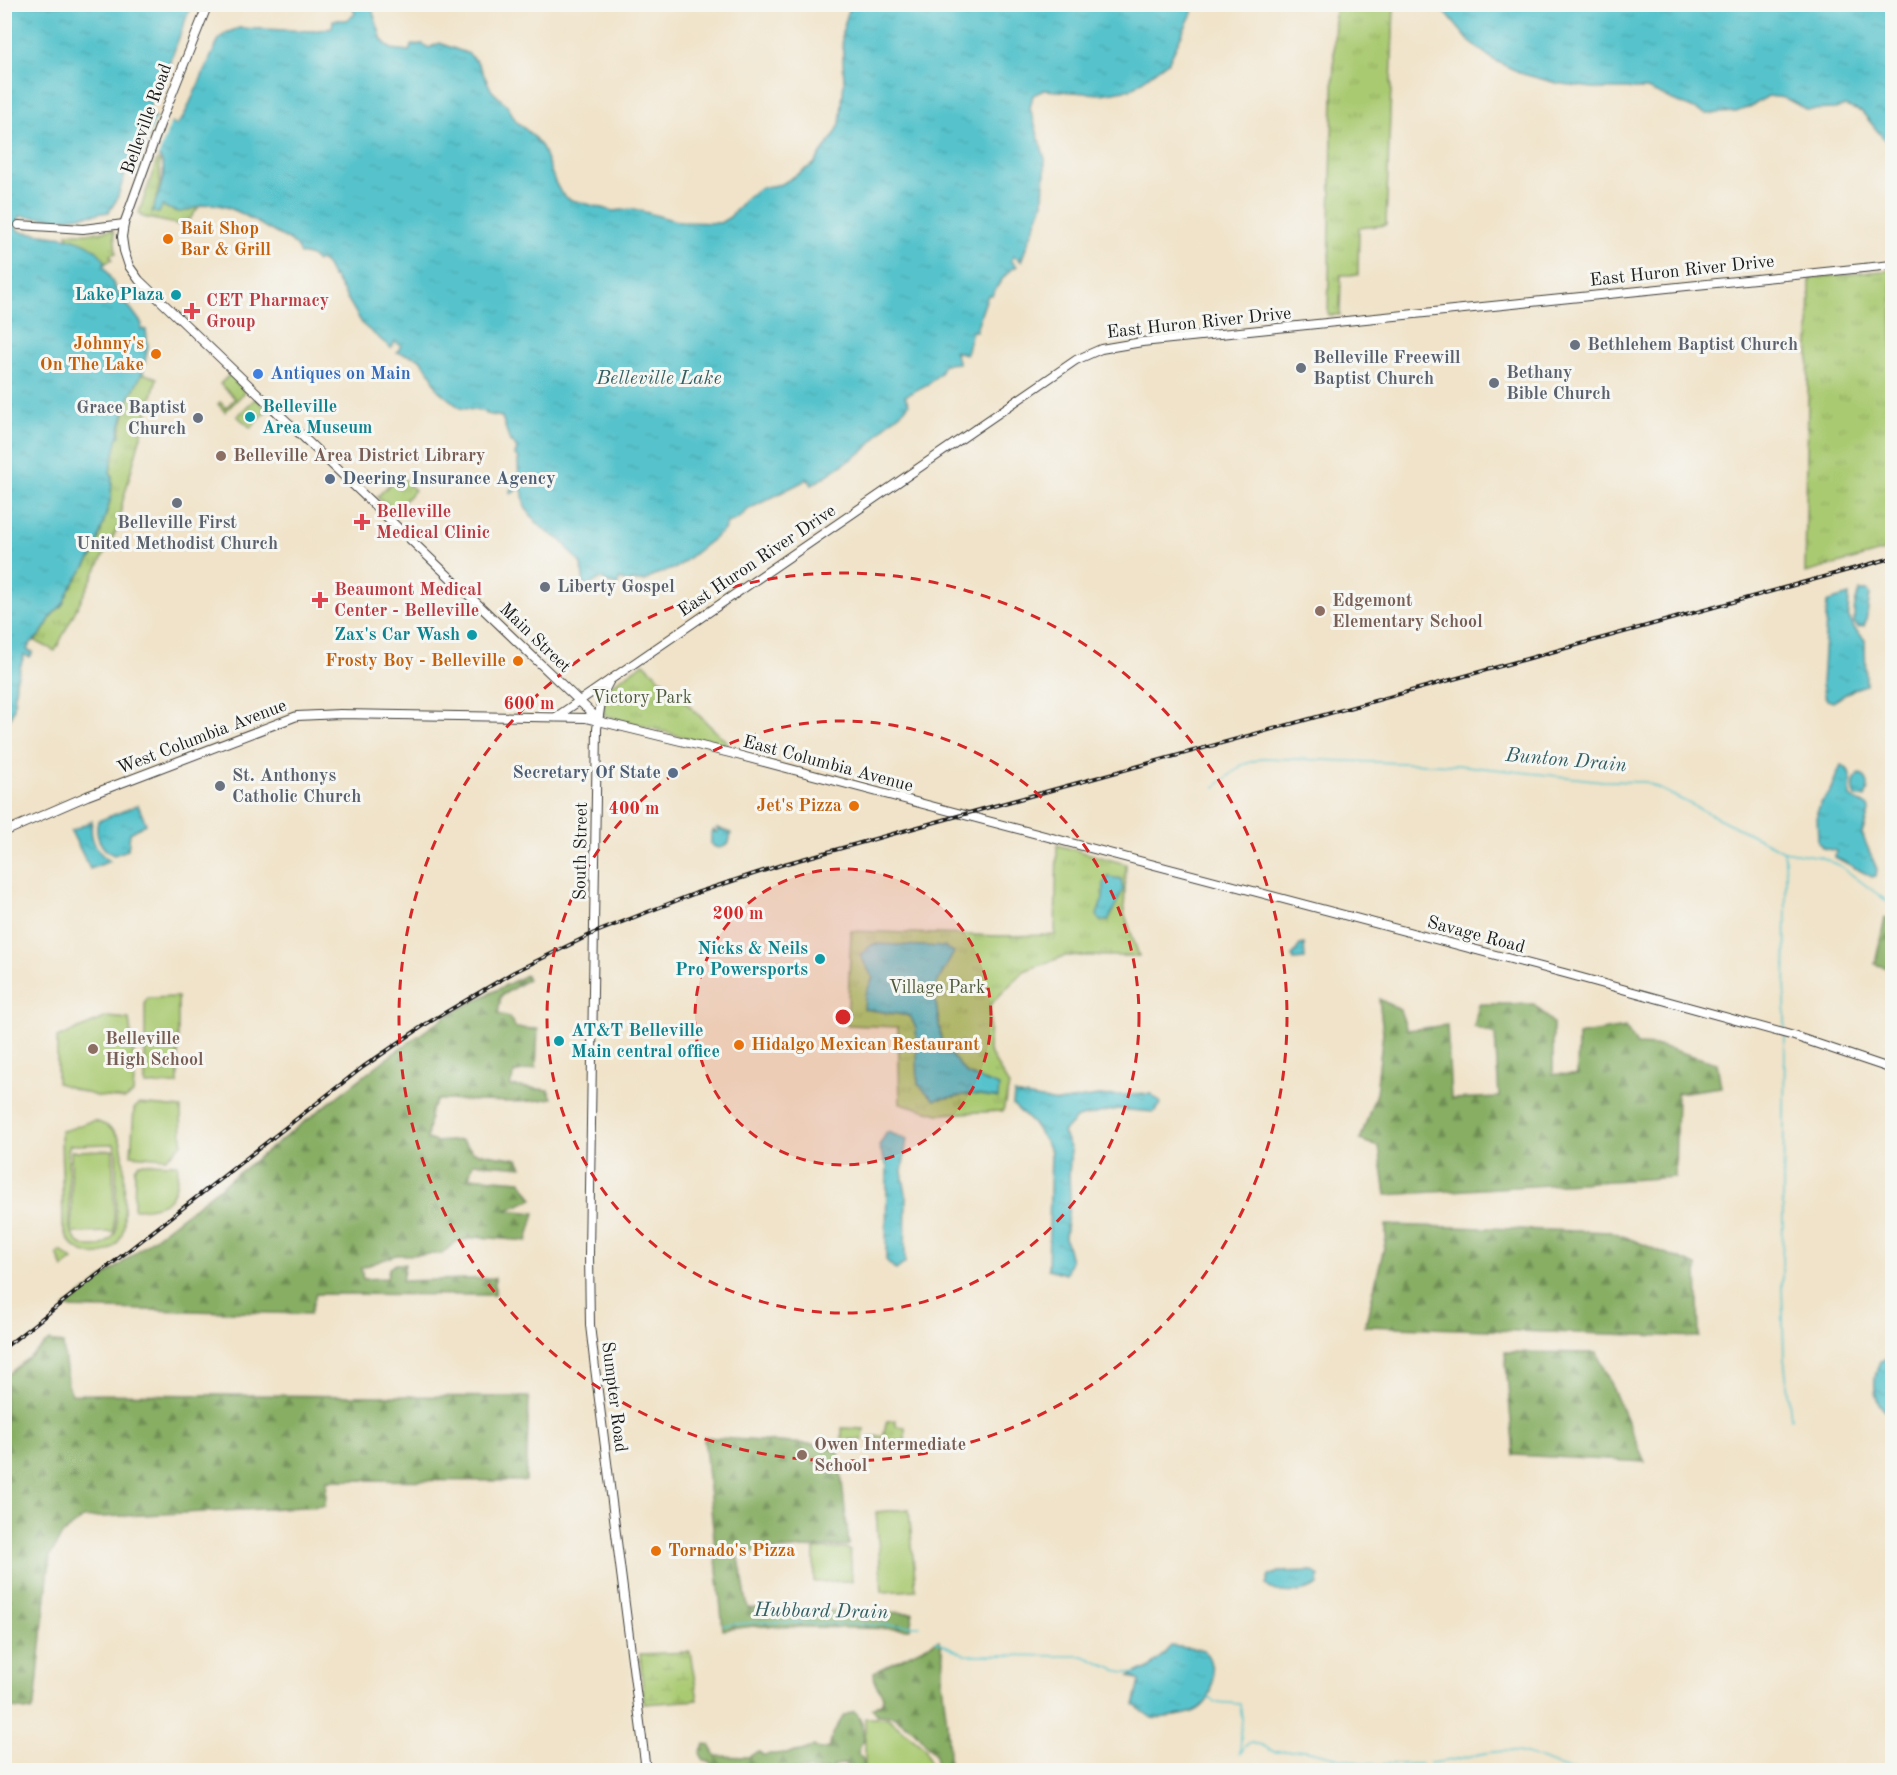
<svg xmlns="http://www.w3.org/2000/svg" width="1897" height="1775" font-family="'Old Standard TT',serif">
  <defs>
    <pattern id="forest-firs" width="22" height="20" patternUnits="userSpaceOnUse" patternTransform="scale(1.5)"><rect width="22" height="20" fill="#87ae64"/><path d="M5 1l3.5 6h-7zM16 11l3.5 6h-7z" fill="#6e8d52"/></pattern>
    <pattern id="wetland-marsh" width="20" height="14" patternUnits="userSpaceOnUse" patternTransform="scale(1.5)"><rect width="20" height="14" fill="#aaca72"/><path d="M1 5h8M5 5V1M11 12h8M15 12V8" fill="none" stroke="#92ad62"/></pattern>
    <pattern id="park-tufts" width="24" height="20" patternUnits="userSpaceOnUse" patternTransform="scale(1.5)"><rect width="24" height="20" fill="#aaca72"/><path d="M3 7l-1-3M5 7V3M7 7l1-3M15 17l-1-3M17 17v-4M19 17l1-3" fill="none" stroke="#92ad62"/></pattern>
    <pattern id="water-ripples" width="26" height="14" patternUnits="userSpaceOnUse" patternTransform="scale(1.5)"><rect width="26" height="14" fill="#56c3cc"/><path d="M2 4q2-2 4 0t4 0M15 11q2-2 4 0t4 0" fill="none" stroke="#4aa7af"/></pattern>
  </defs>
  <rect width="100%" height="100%" fill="#f6f6f2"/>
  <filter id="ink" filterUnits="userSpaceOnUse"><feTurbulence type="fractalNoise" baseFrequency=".0167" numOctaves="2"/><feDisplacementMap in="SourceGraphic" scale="12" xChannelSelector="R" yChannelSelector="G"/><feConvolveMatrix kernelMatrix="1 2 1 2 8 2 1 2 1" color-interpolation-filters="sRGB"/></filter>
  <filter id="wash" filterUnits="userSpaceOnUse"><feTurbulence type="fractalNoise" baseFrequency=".008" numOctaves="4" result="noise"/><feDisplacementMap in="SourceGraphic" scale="24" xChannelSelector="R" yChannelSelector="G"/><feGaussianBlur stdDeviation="1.35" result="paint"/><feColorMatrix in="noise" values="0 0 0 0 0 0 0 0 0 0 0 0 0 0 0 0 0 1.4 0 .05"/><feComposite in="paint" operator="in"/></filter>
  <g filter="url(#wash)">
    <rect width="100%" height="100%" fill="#f0e3c9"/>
    <g fill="url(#forest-firs)" stroke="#526540" stroke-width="1.5">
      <path d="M 1892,917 L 1892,970 L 1875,964 L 1885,918 Z"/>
      <path d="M 526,975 L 528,979 L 501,996 L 498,1014 L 509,1017 L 516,1028 L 538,1029 L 536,1068 L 514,1073 L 510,1086 L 548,1090 L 552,1098 C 518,1106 473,1099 437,1100 L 431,1110 L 427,1139 L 436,1142 L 461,1140 L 474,1152 L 518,1159 L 522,1167 L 473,1163 L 469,1177 L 521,1181 L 533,1199 L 507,1210 L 535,1213 L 527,1241 L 479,1237 L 455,1242 L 442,1254 L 396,1255 L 361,1268 L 363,1279 L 387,1278 L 389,1268 L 396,1264 L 405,1264 L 402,1281 L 495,1278 L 495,1295 L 316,1294 L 310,1314 L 64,1308 L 383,1061 L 449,1014 Z"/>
      <path d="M 1379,999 L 1400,1010 L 1407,1030 L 1447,1025 L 1451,1099 L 1499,1097 L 1495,1034 L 1474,1027 L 1479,1004 L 1534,1004 L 1553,1023 L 1553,1074 L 1577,1075 L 1578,1035 L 1625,1027 L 1637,1045 L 1660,1046 L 1717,1063 L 1721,1087 L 1677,1093 L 1675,1177 L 1386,1195 L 1379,1147 L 1360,1140 L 1376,1093 L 1383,1032 Z"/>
      <path d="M 1386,1225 L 1613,1232 L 1697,1266 L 1699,1337 L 1365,1326 L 1386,1239 Z"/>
      <path d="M 49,1341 L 63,1344 L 68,1386 L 72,1394 L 529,1397 L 526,1481 L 327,1480 L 325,1506 L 83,1518 L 62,1535 L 50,1556 L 36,1696 L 32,1711 L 7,1707 L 4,1707 L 5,1377 Z"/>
      <path d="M 1505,1352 L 1597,1353 L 1645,1462 L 1514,1455 Z"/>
      <path d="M 704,1437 L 838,1446 L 849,1545 L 738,1553 L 748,1608 L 913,1613 L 910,1629 L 753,1626 L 723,1630 Z"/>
      <path d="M 939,1640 L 944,1658 L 942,1682 L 947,1723 L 950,1770 L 937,1770 L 935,1755 L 914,1730 L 893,1716 L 878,1715 L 872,1708 L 882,1702 L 883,1696 L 875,1683 L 874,1672 Z"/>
      <path d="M 854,1711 C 864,1719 862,1729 864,1740 L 860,1746 L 858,1753 L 862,1757 L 864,1765 L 859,1770 L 846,1770 L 847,1763 L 833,1766 L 836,1770 L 714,1770 L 710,1762 L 704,1761 L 700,1753 L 704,1744 L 710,1745 L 716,1756 L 749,1757 L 758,1751 L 763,1755 C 779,1753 801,1754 814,1746 L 819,1750 L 829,1748 L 832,1736 L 843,1716 Z"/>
    </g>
    <path fill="url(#wetland-marsh)" stroke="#637347" stroke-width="1.5" d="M 690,1652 L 698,1700 L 644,1704 L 640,1654 Z"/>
    <g fill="url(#park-tufts)" stroke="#637347" stroke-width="1.5">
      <path d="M 1335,5 L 1394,5 L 1386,225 L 1359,228 L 1358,275 L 1341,275 L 1340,315 L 1328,315 Z"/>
      <path d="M 157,160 L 160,161 L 159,166 C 163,180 156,198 153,212 L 162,206 L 200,205 L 185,226 L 143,217 L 139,213 Z"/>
      <path d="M 110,230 L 114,231 L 116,253 L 110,255 L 112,259 L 106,263 C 97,247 84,244 68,237 L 67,233 L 90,233 Z"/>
      <path d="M 1892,270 L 1892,549 L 1805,573 L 1810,278 Z"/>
      <path d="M 142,373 L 157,378 L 122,504 L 119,525 L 55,651 L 35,641 L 41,634 L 53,614 L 63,604 L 69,590 L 94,554 L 110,501 L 109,473 L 118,435 L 119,436 L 129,398 Z"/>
      <path d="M 230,374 L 245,392 L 225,412 L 218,404 L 220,402 L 226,408 L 235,398 L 220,384 Z"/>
      <path d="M 256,398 L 267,410 L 251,428 L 237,416 Z"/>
      <path d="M 399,475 L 415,490 L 393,512 L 377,497 Z"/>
      <path d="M 644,663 L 727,742 L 727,745 L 723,748 L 603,715 L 605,695 L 610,686 Z"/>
      <path d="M 1057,845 L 1126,864 L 1124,912 L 1139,956 L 1065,956 L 1024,971 L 990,1005 L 989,1051 L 1009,1086 L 1003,1111 L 938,1114 L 900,1103 L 898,1027 L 847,1025 L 851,931 L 1000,936 L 1055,935 Z"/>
      <path d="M 896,1420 L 896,1426 L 905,1427 L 905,1442 L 885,1440 L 885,1444 L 869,1444 L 869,1437 L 883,1436 L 887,1421 Z"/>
    </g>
    <g fill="#aaca72" stroke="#637347" stroke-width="1.5" fill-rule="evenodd">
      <path d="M 178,997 L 178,1084 L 145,1085 L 145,1001 L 148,998 Z"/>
      <path d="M 107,1017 L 129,1019 L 135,1065 L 133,1094 L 125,1099 L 96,1096 L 57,1083 L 57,1038 Z"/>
      <path d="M 139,1104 L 181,1108 L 182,1144 L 166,1158 L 131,1155 L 134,1109 Z"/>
      <path d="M 95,1121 C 104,1124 112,1127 118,1136 C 127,1150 124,1206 124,1225 C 120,1264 71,1264 63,1226 L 61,1131 C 73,1130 82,1122 95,1121 ZM 114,1144 L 116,1153 L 116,1231 C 107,1250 81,1254 72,1233 L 114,1232 L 113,1150 L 71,1151 L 72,1233 L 70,1228 L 68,1150 L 70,1145 Z"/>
      <path d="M 139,1163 L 178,1164 C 177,1199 170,1208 134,1209 L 135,1169 Z"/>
      <path d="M 61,1251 L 73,1260 L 63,1268 L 57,1254 Z"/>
      <path d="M 842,1428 L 864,1429 L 863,1440 L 842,1439 Z"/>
      <path d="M 909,1509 L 916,1590 L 882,1592 L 876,1512 Z"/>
      <path d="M 846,1548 L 850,1551 L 852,1581 L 814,1582 L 814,1549 Z"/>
      <path d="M 865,1718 L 888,1718 L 925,1748 L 932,1770 L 865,1770 Z"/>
    </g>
    <g fill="url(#water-ripples)" stroke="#397074" stroke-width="1.5">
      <path d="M 5,5 L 191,5 L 163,81 L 147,112 L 152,117 L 176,125 L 183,118 L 219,39 L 226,33 L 239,28 L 312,31 L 332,28 L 333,20 L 347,20 L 355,14 L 352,5 L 366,5 L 372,9 L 382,40 L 391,49 L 409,51 L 412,45 L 423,44 L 429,48 L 439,43 L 469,54 L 478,63 L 492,91 L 507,105 L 516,121 L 533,136 L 542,147 L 555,182 L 561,193 L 568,199 L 613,211 L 634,209 L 680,222 L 720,223 L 730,217 L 747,197 L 760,188 L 782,184 L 814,164 L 835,134 L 840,124 L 844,82 L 842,33 L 850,5 L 1193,5 L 1192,13 L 1169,61 L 1131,89 L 1101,94 L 1044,90 L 1033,95 L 1030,108 L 1045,159 L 1045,176 L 1044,176 L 1043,204 L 1021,261 L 1014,256 L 1011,261 L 1017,266 C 1007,270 998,285 992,295 L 988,295 C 983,308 979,320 976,331 L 972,331 L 966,354 L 954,351 L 959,363 L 944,364 L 940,373 L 928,384 L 905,396 L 909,404 L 904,410 L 887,424 L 865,450 L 812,485 L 808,479 L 749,509 L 736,520 L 727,523 L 724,530 L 676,568 L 654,575 L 645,581 L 631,581 L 631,583 L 619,579 L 618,585 L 608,583 L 601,578 L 590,585 L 584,584 L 581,564 L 561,540 L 547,532 L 536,522 L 525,507 L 522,489 L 519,488 L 511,494 L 510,493 L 510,490 L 519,483 L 518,461 L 519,458 L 515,455 L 517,449 L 512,441 L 510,442 L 502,417 L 486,414 L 486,412 L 460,408 L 438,390 L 430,372 L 419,358 L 397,352 L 401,346 L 395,342 L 391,348 L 363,325 L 334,276 L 333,277 C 328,270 328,263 319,260 L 317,262 C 309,254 313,256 300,254 C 295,240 284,238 272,231 C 252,220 236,207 212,204 C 202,203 191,211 180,212 C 174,212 168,208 162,206 L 159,213 L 152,212 C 156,197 170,173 160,158 L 137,152 L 131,155 L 117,199 L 109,212 L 60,219 L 20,216 L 16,228 L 19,231 C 49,237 90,232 106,263 L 103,264 L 121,299 L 131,309 L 142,324 L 141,329 L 146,330 L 148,346 L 143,372 L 129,398 L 119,431 L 120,436 L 118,436 L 110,472 L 112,475 L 112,484 L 110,501 L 94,554 L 69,590 L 63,604 L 53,614 L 41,634 L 30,644 L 27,650 L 33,652 L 30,657 L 24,655 L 16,681 L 14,708 L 5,730 Z"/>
      <path d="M 1439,5 L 1892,5 L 1892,149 L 1862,112 L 1845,106 L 1835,109 L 1807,110 L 1785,98 L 1768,96 L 1752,106 L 1736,112 L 1706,114 L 1647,89 L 1600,89 L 1556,83 L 1523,74 L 1494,60 L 1470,42 Z"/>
      <path d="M 1860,591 L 1867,591 L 1870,594 L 1866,621 L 1864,626 L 1858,627 L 1854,623 C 1854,612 1854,601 1860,591 Z"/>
      <path d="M 1849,595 L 1848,615 L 1854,628 L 1865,640 L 1866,685 L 1854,689 L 1833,702 L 1827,700 L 1824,694 L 1822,684 L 1827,603 L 1832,600 Z"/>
      <path d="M 1841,765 C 1854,769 1850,785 1850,797 C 1857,802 1864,802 1870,809 L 1862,834 L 1877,869 L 1876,876 L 1872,877 L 1835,857 L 1836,851 L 1823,848 L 1818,842 L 1817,812 L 1821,803 L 1829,793 Z"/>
      <path d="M 1859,774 L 1863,775 C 1870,782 1869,789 1865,797 L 1856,797 C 1852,790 1853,780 1859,774 Z"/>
      <path d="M 138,805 L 146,824 L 130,833 L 128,850 L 114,855 C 101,850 94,835 98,821 Z"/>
      <path d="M 92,821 C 89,838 95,851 110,861 L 90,869 L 71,831 Z"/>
      <path d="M 717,828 L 731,833 L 729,843 C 724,848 717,850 711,844 L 711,833 L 714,830 L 714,832 L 718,832 Z"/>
      <path d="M 1108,877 L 1121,879 L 1123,890 L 1108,921 L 1100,921 L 1097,915 L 1103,898 L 1104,884 Z"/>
      <path d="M 873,944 L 945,947 L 954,952 L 934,989 L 942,1044 L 967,1074 L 999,1086 L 998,1098 L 971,1094 L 934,1100 L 918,1084 L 916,1028 L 910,1016 L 864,1009 L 865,995 L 873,978 L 860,955 Z"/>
      <path d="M 1304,944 L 1305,959 L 1294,960 L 1292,956 L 1300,945 Z"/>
      <path d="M 1014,1094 L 1058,1102 L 1098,1096 L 1151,1094 L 1161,1103 L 1154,1112 L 1117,1109 L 1077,1118 L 1063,1132 L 1071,1150 L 1069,1173 L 1070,1199 L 1065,1237 L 1071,1261 L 1066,1274 L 1048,1269 L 1051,1151 L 1035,1126 L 1013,1105 Z"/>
      <path d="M 887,1132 L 907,1139 L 902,1172 L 906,1194 L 905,1263 L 896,1270 L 886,1260 L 887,1167 L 879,1146 Z"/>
      <path d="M 1889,1358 L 1892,1358 L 1892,1415 C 1871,1405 1872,1380 1880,1361 Z"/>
      <path d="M 1312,1571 L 1319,1576 L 1318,1585 C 1305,1593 1277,1597 1266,1585 L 1269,1576 L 1279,1572 Z"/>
      <path d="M 1171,1646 L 1204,1650 C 1217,1666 1217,1701 1195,1711 C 1183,1717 1165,1716 1153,1719 L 1134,1705 L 1140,1681 L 1130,1676 L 1142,1670 L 1149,1669 Z"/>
    </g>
    <path fill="#f0e3c9" d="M 156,117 L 171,122 L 157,160 L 141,155 Z"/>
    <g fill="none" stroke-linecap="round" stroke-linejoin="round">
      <g stroke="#56c3cc" stroke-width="1.5">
        <path d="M 1215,787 L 1242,765 L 1263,758 L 1457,765 L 1603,781 L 1646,782 L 1784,851 L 1820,857 L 1839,865 L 1892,905"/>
        <path d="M 1784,851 L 1786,872 L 1785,1031"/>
        <path d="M 1785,1036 L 1782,1284 L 1784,1358 L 1791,1418"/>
        <path d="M 723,1625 L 761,1622 L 920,1626"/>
        <path d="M 936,1641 L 966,1655 L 1083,1656 L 1115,1670 L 1136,1674"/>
        <path d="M 1209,1698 L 1216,1702 L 1240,1704 L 1242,1717 L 1240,1754 L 1245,1746 L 1251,1743 L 1262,1745 L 1274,1752 L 1305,1750 L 1366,1764 L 1421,1764"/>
        <path d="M 1429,1763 C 1458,1762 1487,1748 1517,1752 C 1539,1755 1555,1769 1579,1770"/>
      </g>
    </g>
  </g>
  <g filter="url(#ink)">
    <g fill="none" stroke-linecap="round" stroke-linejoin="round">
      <defs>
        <g id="secondary">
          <path d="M 208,4 L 162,119 L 124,224 L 122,237 L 124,251 L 129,266 L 139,280 L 598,719"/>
          <path d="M 19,225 L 83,229 L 124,224"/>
          <path d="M 610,680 L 602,695 L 597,729 L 589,1254 L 590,1325 L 595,1368 L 646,1770"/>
          <path d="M 556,717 L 1076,360 L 1101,349 L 1142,342 L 1892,265"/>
          <path d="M 4,832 L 87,796 L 297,716 L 340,714 L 586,718 L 730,753 L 1564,973 L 1794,1036 L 1892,1069"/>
        </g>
      </defs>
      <use href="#secondary" stroke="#3c3a36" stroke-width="10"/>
      <use href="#secondary" stroke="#fff" stroke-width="8"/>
      <defs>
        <path id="rail" d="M 4,1348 L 363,1067 L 426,1024 L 514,972 L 594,933 L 696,893 L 784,864 L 1892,558"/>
      </defs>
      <use href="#rail" stroke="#1c1c1c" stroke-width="4"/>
      <use href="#rail" stroke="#f6f6f2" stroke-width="1.5" stroke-dasharray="4.5" stroke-linecap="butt"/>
    </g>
  </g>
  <circle cx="843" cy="1017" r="148" fill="#d62828" fill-opacity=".12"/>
  <g fill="none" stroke="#d62828" stroke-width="3" stroke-dasharray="10 8">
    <circle cx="843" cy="1017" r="148"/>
    <circle cx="843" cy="1017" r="296"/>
    <circle cx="843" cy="1017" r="444"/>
  </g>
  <g fill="#e8710a" stroke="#f6f6f2" stroke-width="2">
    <circle cx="168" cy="239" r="6"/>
    <circle cx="156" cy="354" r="6"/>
    <circle cx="518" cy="661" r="6"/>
    <circle cx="854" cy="806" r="6"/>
    <circle cx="739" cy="1045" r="6"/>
    <circle cx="656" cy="1551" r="6"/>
  </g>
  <g fill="#0f9aa8" stroke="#f6f6f2" stroke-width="2">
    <circle cx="176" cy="295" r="6"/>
    <circle cx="250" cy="417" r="6"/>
    <circle cx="472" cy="635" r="6"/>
    <circle cx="820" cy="959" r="6"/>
    <circle cx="559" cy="1041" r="6"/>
  </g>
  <g fill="#e0444e" stroke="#f6f6f2" stroke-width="2">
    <path d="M189 302h6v6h6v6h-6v6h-6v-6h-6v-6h6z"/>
    <path d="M359 513h6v6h6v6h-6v6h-6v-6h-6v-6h6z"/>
    <path d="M317 591h6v6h6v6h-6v6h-6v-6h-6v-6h6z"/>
  </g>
  <g fill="#6b7280" stroke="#f6f6f2" stroke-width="2">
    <circle cx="1575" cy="345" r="6"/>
    <circle cx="1301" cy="368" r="6"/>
    <circle cx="1494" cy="383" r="6"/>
    <circle cx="198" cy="418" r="6"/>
    <circle cx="177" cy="503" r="6"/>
    <circle cx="545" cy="587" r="6"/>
    <circle cx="220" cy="786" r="6"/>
  </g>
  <circle fill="#3f7fe0" stroke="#f6f6f2" stroke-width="2" cx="258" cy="374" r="6"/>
  <g fill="#8d6e63" stroke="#f6f6f2" stroke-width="2">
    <circle cx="221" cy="456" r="6"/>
    <circle cx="1320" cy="611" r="6"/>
    <circle cx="93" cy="1049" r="6"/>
    <circle cx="802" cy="1455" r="6"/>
  </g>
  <g fill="#5c6f8a" stroke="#f6f6f2" stroke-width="2">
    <circle cx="330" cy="479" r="6"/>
    <circle cx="673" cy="773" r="6"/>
  </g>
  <g text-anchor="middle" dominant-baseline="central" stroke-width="6" stroke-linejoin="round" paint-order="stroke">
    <g font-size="18" fill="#1c1c1c" stroke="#f6f6f2">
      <text transform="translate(147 119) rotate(-70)">Belleville Road</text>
      <text transform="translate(1682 271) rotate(-6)">East Huron River Drive</text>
      <text transform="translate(1199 323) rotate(-6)">East Huron River Drive</text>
      <text transform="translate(757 561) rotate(-34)">East Huron River Drive</text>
      <text transform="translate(535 638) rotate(44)">Main Street</text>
      <text transform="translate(202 737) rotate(-21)">West Columbia Avenue</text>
      <text transform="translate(828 764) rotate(15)">East Columbia Avenue</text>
      <text transform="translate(581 851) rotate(-89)">South Street</text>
      <text transform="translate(1476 935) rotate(15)">Savage Road</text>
      <text transform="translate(614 1397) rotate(83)">Sumpter Road</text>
    </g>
    <g font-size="18" font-weight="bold" fill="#c56008" stroke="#f6f6f2" text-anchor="start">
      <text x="180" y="229">Bait Shop<tspan x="180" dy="21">Bar &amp; Grill</tspan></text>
      <text x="144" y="344" text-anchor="end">Johnny's<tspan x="144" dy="21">On The Lake</tspan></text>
      <text x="506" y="661" text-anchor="end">Frosty Boy - Belleville</text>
      <text x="842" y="806" text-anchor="end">Jet's Pizza</text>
      <text x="751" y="1045">Hidalgo Mexican Restaurant</text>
      <text x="668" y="1551">Tornado's Pizza</text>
    </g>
    <g font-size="18" font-weight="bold" fill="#0d838f" stroke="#f6f6f2" text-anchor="end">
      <text x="164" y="295">Lake Plaza</text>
      <text x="262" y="407" text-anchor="start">Belleville<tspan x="262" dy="21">Area Museum</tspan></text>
      <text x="460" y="635">Zax's Car Wash</text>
      <text x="808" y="949">Nicks &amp; Neils<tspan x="808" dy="21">Pro Powersports</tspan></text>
      <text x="571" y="1031" text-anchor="start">AT&amp;T Belleville<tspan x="571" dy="21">Main central office</tspan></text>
    </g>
    <g font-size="18" font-weight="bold" fill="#be3a42" stroke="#f6f6f2" text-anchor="start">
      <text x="206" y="301">CET Pharmacy<tspan x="206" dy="21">Group</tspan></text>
      <text x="376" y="512">Belleville<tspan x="376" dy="21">Medical Clinic</tspan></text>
      <text x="334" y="590">Beaumont Medical<tspan x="334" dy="21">Center - Belleville</tspan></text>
    </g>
    <g font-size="18" font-weight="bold" fill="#5b616d" stroke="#f6f6f2" text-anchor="start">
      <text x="1587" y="345">Bethlehem Baptist Church</text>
      <text x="1313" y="358">Belleville Freewill<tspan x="1313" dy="21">Baptist Church</tspan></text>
      <text x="1506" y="373">Bethany<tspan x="1506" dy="21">Bible Church</tspan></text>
      <text x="186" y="408" text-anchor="end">Grace Baptist<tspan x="186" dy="21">Church</tspan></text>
      <text x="177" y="523" text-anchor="middle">Belleville First<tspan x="177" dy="21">United Methodist Church</tspan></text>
      <text x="557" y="587">Liberty Gospel</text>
      <text x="232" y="776">St. Anthonys<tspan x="232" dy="21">Catholic Church</tspan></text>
    </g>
    <g font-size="18" font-weight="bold" fill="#366cbe" stroke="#f6f6f2" text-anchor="start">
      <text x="270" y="374">Antiques on Main</text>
    </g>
    <g font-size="18" font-weight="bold" fill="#785e54" stroke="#f6f6f2" text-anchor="start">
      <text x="233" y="456">Belleville Area District Library</text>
      <text x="1332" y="601">Edgemont<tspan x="1332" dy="21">Elementary School</tspan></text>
      <text x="105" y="1039">Belleville<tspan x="105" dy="21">High School</tspan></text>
      <text x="814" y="1445">Owen Intermediate<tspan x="814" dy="21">School</tspan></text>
    </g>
    <g font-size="18" font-weight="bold" fill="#4e5e75" stroke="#f6f6f2" text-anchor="start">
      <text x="342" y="479">Deering Insurance Agency</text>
      <text x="661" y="773" text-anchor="end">Secretary Of State</text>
    </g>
    <g font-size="18" fill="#4e593a" stroke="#f6f6f2">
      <text x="642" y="698">Victory Park</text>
      <text x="937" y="988">Village Park</text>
    </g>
    <g font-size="20" font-style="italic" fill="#335f62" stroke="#f6f6f2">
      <text x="659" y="379">Belleville Lake</text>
      <text transform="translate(1566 761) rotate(5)">Bunton Drain</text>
      <text transform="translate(821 1612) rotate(1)">Hubbard Drain</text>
    </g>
  </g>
  <circle cx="843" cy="1017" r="9" fill="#d62828" stroke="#f6f6f2" stroke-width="3"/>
  <g font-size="18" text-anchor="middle" font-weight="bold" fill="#d62828" stroke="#f6f6f2" stroke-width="6" stroke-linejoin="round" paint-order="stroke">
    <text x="529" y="709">600 m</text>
    <text x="634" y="814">400 m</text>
    <text x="738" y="919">200 m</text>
  </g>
  <rect width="1897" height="1775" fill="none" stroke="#f6f6f2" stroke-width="24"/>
</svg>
